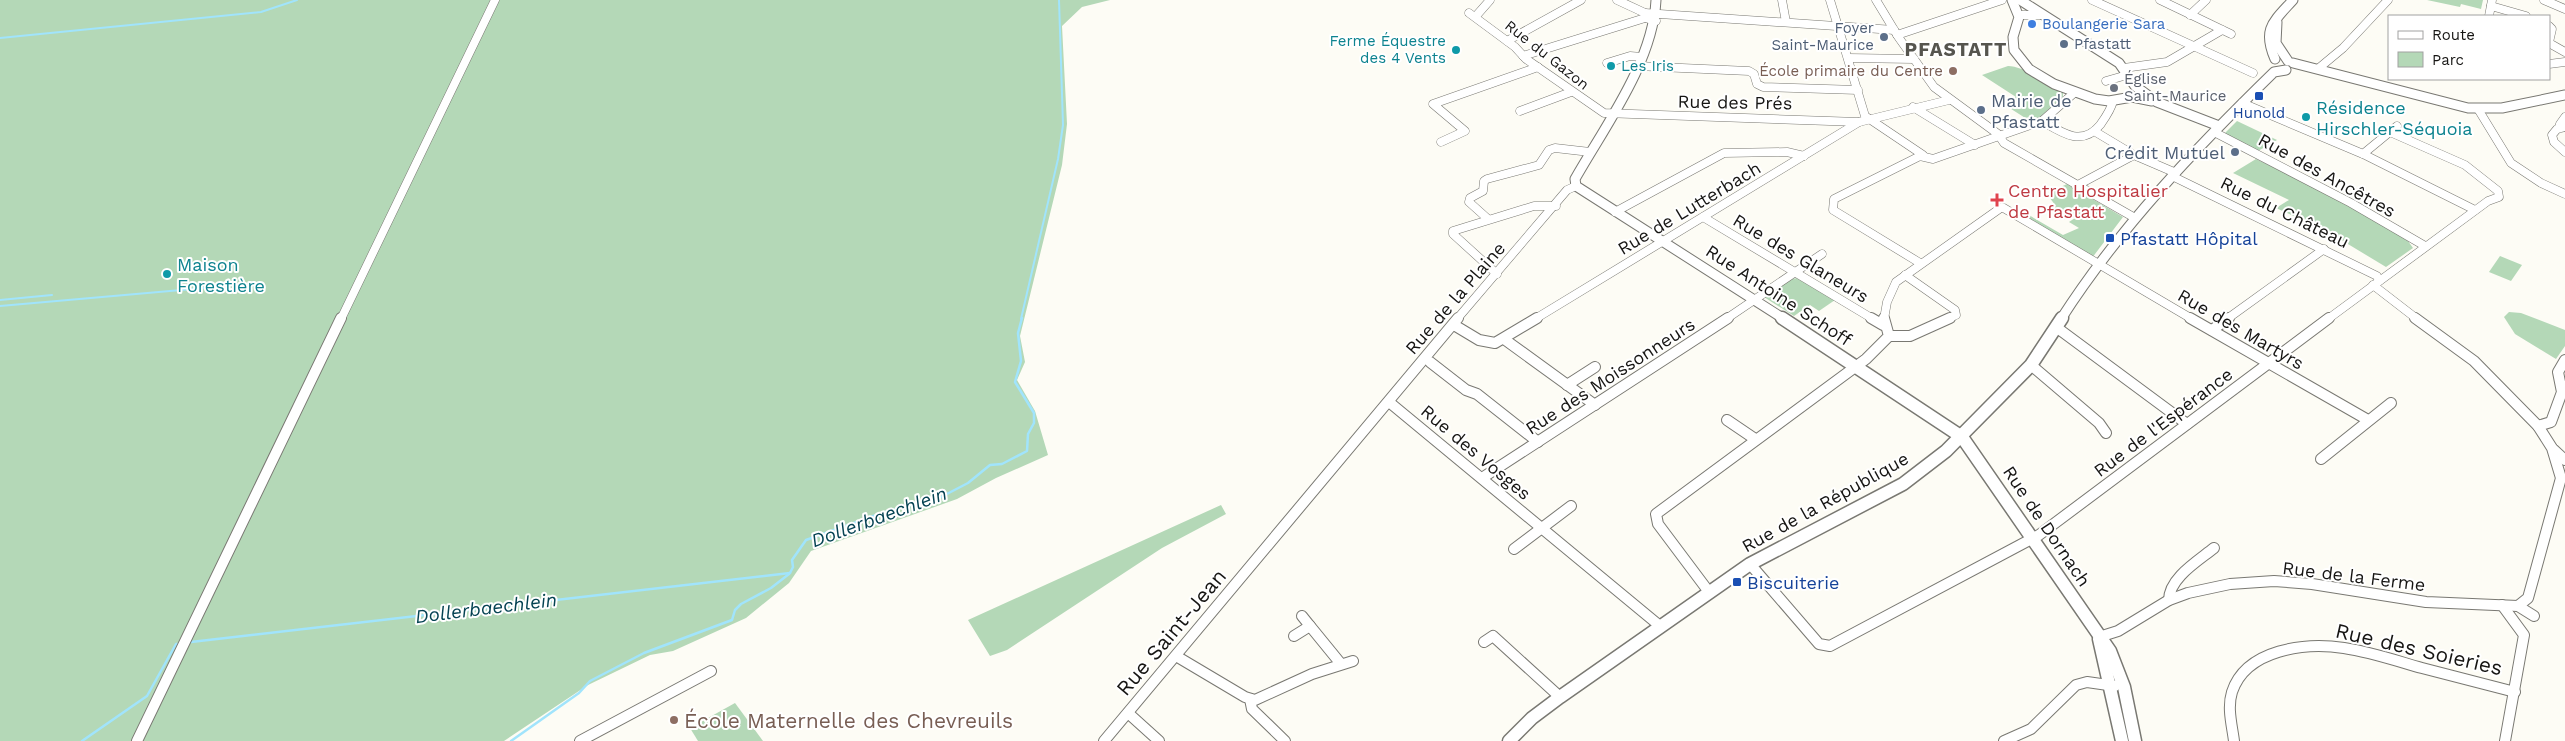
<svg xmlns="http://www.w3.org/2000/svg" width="2565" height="741" font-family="'Work Sans',sans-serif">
  <rect width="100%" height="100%" fill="#fdfcf5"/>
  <g fill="#b4d8b7">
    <path d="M 0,0 L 1110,0 L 1082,7 L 1062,26 L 1067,124 L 1062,165 L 1020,336 L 1025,362 L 1017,380 L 1035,411 L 1048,455 L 996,478 L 957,499 L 811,551 L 789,583 L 746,618 L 673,651 L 650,655 L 588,685 L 504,741 L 0,741 Z"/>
    <path d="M 2427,0 L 2483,0 L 2481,9 L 2461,4 L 2460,7 Z"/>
    <path d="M 2008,66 C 2026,67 2048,82 2063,93 L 2063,97 L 2040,117 L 2030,121 L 1997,100 L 2006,101 L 2016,97 L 1982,75 Z"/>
    <path d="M 2237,121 L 2277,140 L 2258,151 L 2224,134 Z"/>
    <path d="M 2256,159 L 2350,204 L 2408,241 L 2413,248 L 2386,267 L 2328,232 L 2276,208 L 2289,200 L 2233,173 Z"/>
    <path d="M 2067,184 L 2123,217 L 2092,258 L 2024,216 L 2027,214 L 2063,235 L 2079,228 L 2069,222 L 2075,218 L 2054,207 L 2056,206 L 2049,197 L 2050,192 Z"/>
    <path d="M 2500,256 L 2522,265 L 2511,281 L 2489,272 Z"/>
    <path d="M 1797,278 L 1835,300 L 1819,311 L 1810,305 L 1794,316 L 1764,297 L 1792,279 Z"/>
    <path d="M 2509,312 L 2521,313 L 2565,330 L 2565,346 L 2556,359 L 2515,334 L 2504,317 Z"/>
    <path d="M 1221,505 L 1226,514 L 1162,548 L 1007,650 L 990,656 L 968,620 Z"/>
    <path d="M 735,703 L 763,741 L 698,741 L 690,728 Z"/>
  </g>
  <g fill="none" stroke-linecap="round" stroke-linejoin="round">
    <g stroke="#a1e4fc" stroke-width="2">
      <path d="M 0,38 L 261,12 L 297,0"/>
      <path d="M 0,300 L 52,295"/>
      <path d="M 0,306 L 204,288"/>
      <path d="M 1021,319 L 1058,159 L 1063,125 L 1059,0"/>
    </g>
    <g stroke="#a1e4fc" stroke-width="2.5">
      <path d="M 790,573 L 793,567 L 792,560 L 806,540 L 882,513 L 941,497 L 968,483 L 990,465 L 1002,464 L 1027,451 L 1028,434 L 1034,423 L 1034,413 L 1015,382 L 1021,361 L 1018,333 L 1022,318"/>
      <path d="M 191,642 L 790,573"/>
      <path d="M 82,741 L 147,696 L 176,644 L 180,644"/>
      <path d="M 511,741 L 579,693 L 590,681 L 644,653 L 732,620 L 735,610 L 741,604 L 771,588 L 789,574"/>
    </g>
    <defs>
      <g id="street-far1">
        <path d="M 1617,0 L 1645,13"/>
        <path d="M 1782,0 L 1786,22"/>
        <path d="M 1830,0 L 1865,116 L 1923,155"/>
        <path d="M 1876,0 L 1899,38 L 1934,87 L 1998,134 L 2004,143 L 2135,218"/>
        <path d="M 2092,0 L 2253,73"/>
        <path d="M 2160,0 L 2231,34"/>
        <path d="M 2544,0 L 2565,9"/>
        <path d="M 2491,6 L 2526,16"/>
        <path d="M 1469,13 L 1515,47 L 1526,59 L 1604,113 L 1859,122"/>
        <path d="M 2019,15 L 2043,15"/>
        <path d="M 2190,15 L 2206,0"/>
        <path d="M 1476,16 L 1490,0"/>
        <path d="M 2489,16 L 2492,0"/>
        <path d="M 1656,21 L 1645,18 L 1645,13 L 1894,30"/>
        <path d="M 2549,26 L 2552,29 L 2549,42"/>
        <path d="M 1897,35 L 2002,0"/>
        <path d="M 1507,41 L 1581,0"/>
        <path d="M 2549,43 L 2565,52"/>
        <path d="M 1523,56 L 1645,18"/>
        <path d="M 1848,58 L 1914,59"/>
        <path d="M 1607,63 L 1630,56 L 1642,57"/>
        <path d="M 2549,64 L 2565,62"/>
        <path d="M 1637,66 L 1749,71 L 1754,74 L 1757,84 L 1763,87 L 1858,90"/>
        <path d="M 2124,68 L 2167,62 L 2222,30"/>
        <path d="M 2319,68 L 2343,48 L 2388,0"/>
        <path d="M 2106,81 L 2127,75"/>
        <path d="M 2242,103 L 2363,154 L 2475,210"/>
        <path d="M 1913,107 L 1975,145"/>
        <path d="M 2478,109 L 2511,163 L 2541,183 L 2565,194"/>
        <path d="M 1520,111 L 1571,92"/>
        <path d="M 2042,121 C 2062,133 2082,147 2100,125 C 2105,118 2111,110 2113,101"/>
        <path d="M 2563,127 L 2560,124 L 2565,117"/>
        <path d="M 2565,127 L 2557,129 L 2552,135 L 2554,142 L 2565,152"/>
        <path d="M 2094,131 L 2134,155 L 2176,173"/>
        <path d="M 2214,132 L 2351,203 L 2425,246"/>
        <path d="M 1441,142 L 1465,131 L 1433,104 L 1538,67"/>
        <path d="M 2363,154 L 2397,126"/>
        <path d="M 2174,177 L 2377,276 L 2379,281"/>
        <path d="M 2076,186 L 2134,155"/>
        <path d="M 1615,212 L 1724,153 L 1787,152 L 1804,156"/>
        <path d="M 1703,217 L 1873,319"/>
        <path d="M 1488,219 L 1469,202 L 1470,198 L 1483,191 L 1484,181 L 1487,179 L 1539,165 L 1549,150 L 1555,148 L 1590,152"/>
        <path d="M 1920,263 L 1833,210 L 1834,199 L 1920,156 L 1933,159 L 2042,121 L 2074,93"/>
        <path d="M 1497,274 L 1453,234 L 1453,231 L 1534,206 L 1556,206"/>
        <path d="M 1905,275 L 1955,310 L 1956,315 L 1947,319"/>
        <path d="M 2373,285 L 2417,319"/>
        <path d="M 341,319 L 495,0"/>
        <path d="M 1457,319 L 1567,190 L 1576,186"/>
        <path d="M 1535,319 L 1859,122 L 1949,100"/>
        <path d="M 1726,319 L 1822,254"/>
        <path d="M 1884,319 L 1887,302 L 1896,282 L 2002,207 L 2192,319"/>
        <path d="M 2227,319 L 2324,249"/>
        <path d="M 2328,319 L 2488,201 L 2499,197 L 2498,191 L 2465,165 L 2390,132"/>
      </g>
      <g id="street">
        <path d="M 1871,318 L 1883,325"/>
        <path d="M 2190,318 L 2368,420"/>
        <path d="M 2415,318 L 2474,361 L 2538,426 L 2552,448 L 2561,478 L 2528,598 L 2518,606"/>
        <path d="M 1454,325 L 1479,340 L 1495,343 L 1537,318"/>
        <path d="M 2056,327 L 2187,424"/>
        <path d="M 2212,330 L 2229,318"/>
        <path d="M 1889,336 L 1910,336 L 1950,318"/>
        <path d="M 1504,339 L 1595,405"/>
        <path d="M 1430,362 L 1466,390 L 1477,394 L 1538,442"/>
        <path d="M 2031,365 L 2099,423 L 2106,433"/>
        <path d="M 1567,385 L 1595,367"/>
        <path d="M 1389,402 L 1660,626"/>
        <path d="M 1727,420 L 1755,439"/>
        <path d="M 2538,426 L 2551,422 L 2562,392 L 2558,372 L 2565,360"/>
        <path d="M 2554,450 L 2565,460"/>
        <path d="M 2321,459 L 2391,403"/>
        <path d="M 1482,478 L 1728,318"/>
        <path d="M 1514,549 L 1571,506"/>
        <path d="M 1750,564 L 1819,644 L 1830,646 L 2039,535 L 2329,318"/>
        <path d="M 1709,592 L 1658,524 L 1656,514 L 1866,359 L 1889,336 L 1884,318"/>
        <path d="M 2169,600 C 2169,578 2198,561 2214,548"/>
        <path d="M 2502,605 L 2524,635 L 2505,741"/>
        <path d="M 1302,616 L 1310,626"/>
        <path d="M 1294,636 L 1310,626 L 1341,664"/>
        <path d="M 2099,637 L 2118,631 L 2169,600 L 2188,593 L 2230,584 L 2274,581 L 2312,584 L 2426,602 L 2518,606 L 2534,616"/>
        <path d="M 1484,642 L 1493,636 L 1560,697"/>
        <path d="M 1176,656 L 1245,697 L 1255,700 L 1312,674 L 1353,661"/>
        <path d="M 1250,699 L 1252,709 L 1285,741"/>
        <path d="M 1128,713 L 1159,741"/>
        <path d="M 137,741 L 341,318"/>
        <path d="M 580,741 L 711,671"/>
        <path d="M 1104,741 L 1458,318"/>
        <path d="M 2004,741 L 2031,729 L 2076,685 L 2087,682 L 2115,686"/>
        <path d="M 2234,741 C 2232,725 2227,708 2232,692 C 2246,649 2306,642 2344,648 C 2371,652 2397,661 2422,668 C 2453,676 2484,684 2515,692"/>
      </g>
      <g id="secondary-far1">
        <path d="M 1656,0 C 1653,62 1605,126 1575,179 L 1576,186 L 1784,319"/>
        <path d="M 2012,0 L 2019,17 L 2013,37 L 2014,50 L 2029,69 L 2054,84 L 2095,99 L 2109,101 L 2132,97 L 2152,101"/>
        <path d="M 2020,0 L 2119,63 L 2135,86 L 2157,102 L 2219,126"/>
        <path d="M 2277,22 L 2276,43 L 2288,61"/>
        <path d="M 2275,59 C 2262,29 2273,22 2293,0"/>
        <path d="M 2293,63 L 2468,108 L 2502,108 L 2565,95"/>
        <path d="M 2061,319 C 2120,227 2196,148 2274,72 L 2286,70"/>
      </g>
      <g id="secondary">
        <path d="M 1782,318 L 1962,437 L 2110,651 L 2124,687 L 2135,741"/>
        <path d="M 2099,639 L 2122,741"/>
        <path d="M 1509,741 L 1532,718 L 1560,697 L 1750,564 L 1903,484 L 1946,451 L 2031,365 L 2062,318"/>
      </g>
    </defs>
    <use href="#street-far1" stroke="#797872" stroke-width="9"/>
    <use href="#street" stroke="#797872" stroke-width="12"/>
    <use href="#secondary-far1" stroke="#797872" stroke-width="11"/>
    <use href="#secondary" stroke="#797872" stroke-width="15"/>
    <use href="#street-far1" stroke="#fff" stroke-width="8"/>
    <use href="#street" stroke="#fff" stroke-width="10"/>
    <use href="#secondary-far1" stroke="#fff" stroke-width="9"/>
    <use href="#secondary" stroke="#fff" stroke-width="12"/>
  </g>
  <circle fill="#3f7fe0" stroke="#fff" stroke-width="2" cx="2032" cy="24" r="5"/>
  <g fill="#5c6f8a" stroke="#fff" stroke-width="2">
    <circle cx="1884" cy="37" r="5"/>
    <circle cx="2064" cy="44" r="5"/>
    <circle cx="1981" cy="110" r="5"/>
    <circle cx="2235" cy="152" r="5"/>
  </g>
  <g fill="#0f9aa8" stroke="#fff" stroke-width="2">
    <circle cx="1456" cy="50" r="5"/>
    <circle cx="1611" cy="66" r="5"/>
    <circle cx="2306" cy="117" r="5"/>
    <circle cx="167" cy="274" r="5"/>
  </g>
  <g fill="#8d6e63" stroke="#fff" stroke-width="2">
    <circle cx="1953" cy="71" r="5"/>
    <circle cx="674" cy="720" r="5"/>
  </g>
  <circle fill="#6b7280" stroke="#fff" stroke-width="2" cx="2114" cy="88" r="5"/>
  <g fill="#1a4fb4" stroke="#fff" stroke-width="2">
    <rect x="2254" y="91" width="10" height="10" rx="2.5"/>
    <rect x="2105" y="233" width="10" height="10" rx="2.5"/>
    <rect x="1732" y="577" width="10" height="10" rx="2.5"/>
  </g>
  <path fill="#e0444e" stroke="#fff" stroke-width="2" d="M1994.5 192.5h5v5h5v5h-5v5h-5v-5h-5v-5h5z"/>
  <g text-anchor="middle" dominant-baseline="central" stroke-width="4" stroke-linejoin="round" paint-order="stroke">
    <g font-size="15" fill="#366cbe" stroke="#fff" text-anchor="start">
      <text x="2042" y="24">Boulangerie Sara</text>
    </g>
    <g font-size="15" fill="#4e5e75" stroke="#fff" text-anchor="end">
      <text x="1874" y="28">Foyer<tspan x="1874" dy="17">Saint-Maurice</tspan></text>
      <text x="2074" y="44" text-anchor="start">Pfastatt</text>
    </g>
    <g font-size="15" fill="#0d838f" stroke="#fff" text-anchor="end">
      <text x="1446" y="41">Ferme Équestre<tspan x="1446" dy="17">des 4 Vents</tspan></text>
      <text x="1621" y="66" text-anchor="start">Les Iris</text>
    </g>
    <g font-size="15" fill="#161513" stroke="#fff">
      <text transform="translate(1547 55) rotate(38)">Rue du Gazon</text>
    </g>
    <g font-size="15" fill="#785e54" stroke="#fff" text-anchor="end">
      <text x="1943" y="71">École primaire du Centre</text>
    </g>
    <g font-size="15" fill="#5b616d" stroke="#fff" text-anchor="start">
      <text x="2124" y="79">Église<tspan x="2124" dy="17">Saint-Maurice</tspan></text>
    </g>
    <g font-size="15" fill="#164399" stroke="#fff">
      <text x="2259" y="113">Hunold</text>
    </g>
    <g font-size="18" fill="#4e5e75" stroke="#fff" text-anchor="start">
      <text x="1991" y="100">Mairie de<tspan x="1991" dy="21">Pfastatt</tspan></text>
      <text x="2225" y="152" text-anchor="end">Crédit Mutuel</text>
    </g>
    <g font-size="18" fill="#161513" stroke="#fff">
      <text transform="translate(1735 102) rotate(1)">Rue des Prés</text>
      <text transform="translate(2327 175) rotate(29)">Rue des Ancêtres</text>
      <text transform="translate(1689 208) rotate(-31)">Rue de Lutterbach</text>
      <text transform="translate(2285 212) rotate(26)">Rue du Château</text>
      <text transform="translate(1801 258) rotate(31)">Rue des Glaneurs</text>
      <text transform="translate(1779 295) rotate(33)">Rue Antoine Schoff</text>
      <text transform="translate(1455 298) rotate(-49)">Rue de la Plaine</text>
      <text transform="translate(2241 329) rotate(30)">Rue des Martyrs</text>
      <text transform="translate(1610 376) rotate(-33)">Rue des Moissonneurs</text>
      <text transform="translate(2163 422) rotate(-37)">Rue de l'Espérance</text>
      <text transform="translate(1476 452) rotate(40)">Rue des Vosges</text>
      <text transform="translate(1825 502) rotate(-29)">Rue de la République</text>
      <text transform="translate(2047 526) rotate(56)">Rue de Dornach</text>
      <text transform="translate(2354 576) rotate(7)">Rue de la Ferme</text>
    </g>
    <g font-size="18" fill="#0d838f" stroke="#fff" text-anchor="start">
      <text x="2316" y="107">Résidence<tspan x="2316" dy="21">Hirschler-Séquoia</tspan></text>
      <text x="177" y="264">Maison<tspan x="177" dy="21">Forestière</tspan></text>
    </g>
    <g font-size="18" fill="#be3a42" stroke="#fff" text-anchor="start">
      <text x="2008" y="190">Centre Hospitalier<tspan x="2008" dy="21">de Pfastatt</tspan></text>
    </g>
    <g font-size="18" fill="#164399" stroke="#fff" text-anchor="start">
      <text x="2120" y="238">Pfastatt Hôpital</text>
      <text x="1747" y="582">Biscuiterie</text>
    </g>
    <g font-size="19" font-weight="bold" letter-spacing="1" fill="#56554f" stroke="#fff">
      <text x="1956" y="49">PFASTATT</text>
    </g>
    <g font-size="19" font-style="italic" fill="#044252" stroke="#fff">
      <text transform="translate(879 517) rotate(-20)">Dollerbaechlein</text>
      <text transform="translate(486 608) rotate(-7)">Dollerbaechlein</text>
    </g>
    <g font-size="21" fill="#161513" stroke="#fff">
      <text transform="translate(1171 632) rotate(-50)">Rue Saint-Jean</text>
      <text transform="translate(2419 649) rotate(13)">Rue des Soieries</text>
    </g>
    <g font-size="21" fill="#785e54" stroke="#fff" text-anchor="start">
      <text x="684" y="720">École Maternelle des Chevreuils</text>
    </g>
  </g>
  <rect x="2388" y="15" width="162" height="65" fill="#ffffff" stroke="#a2a1a1"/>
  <rect x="2398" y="31" width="25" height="8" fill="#ffffff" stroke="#a2a1a1"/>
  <text x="2432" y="40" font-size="15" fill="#161513">Route</text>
  <rect x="2398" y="52" width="25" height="15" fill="#b4d8b7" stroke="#a2a1a1"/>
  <text x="2432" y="65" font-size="15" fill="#161513">Parc</text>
</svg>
